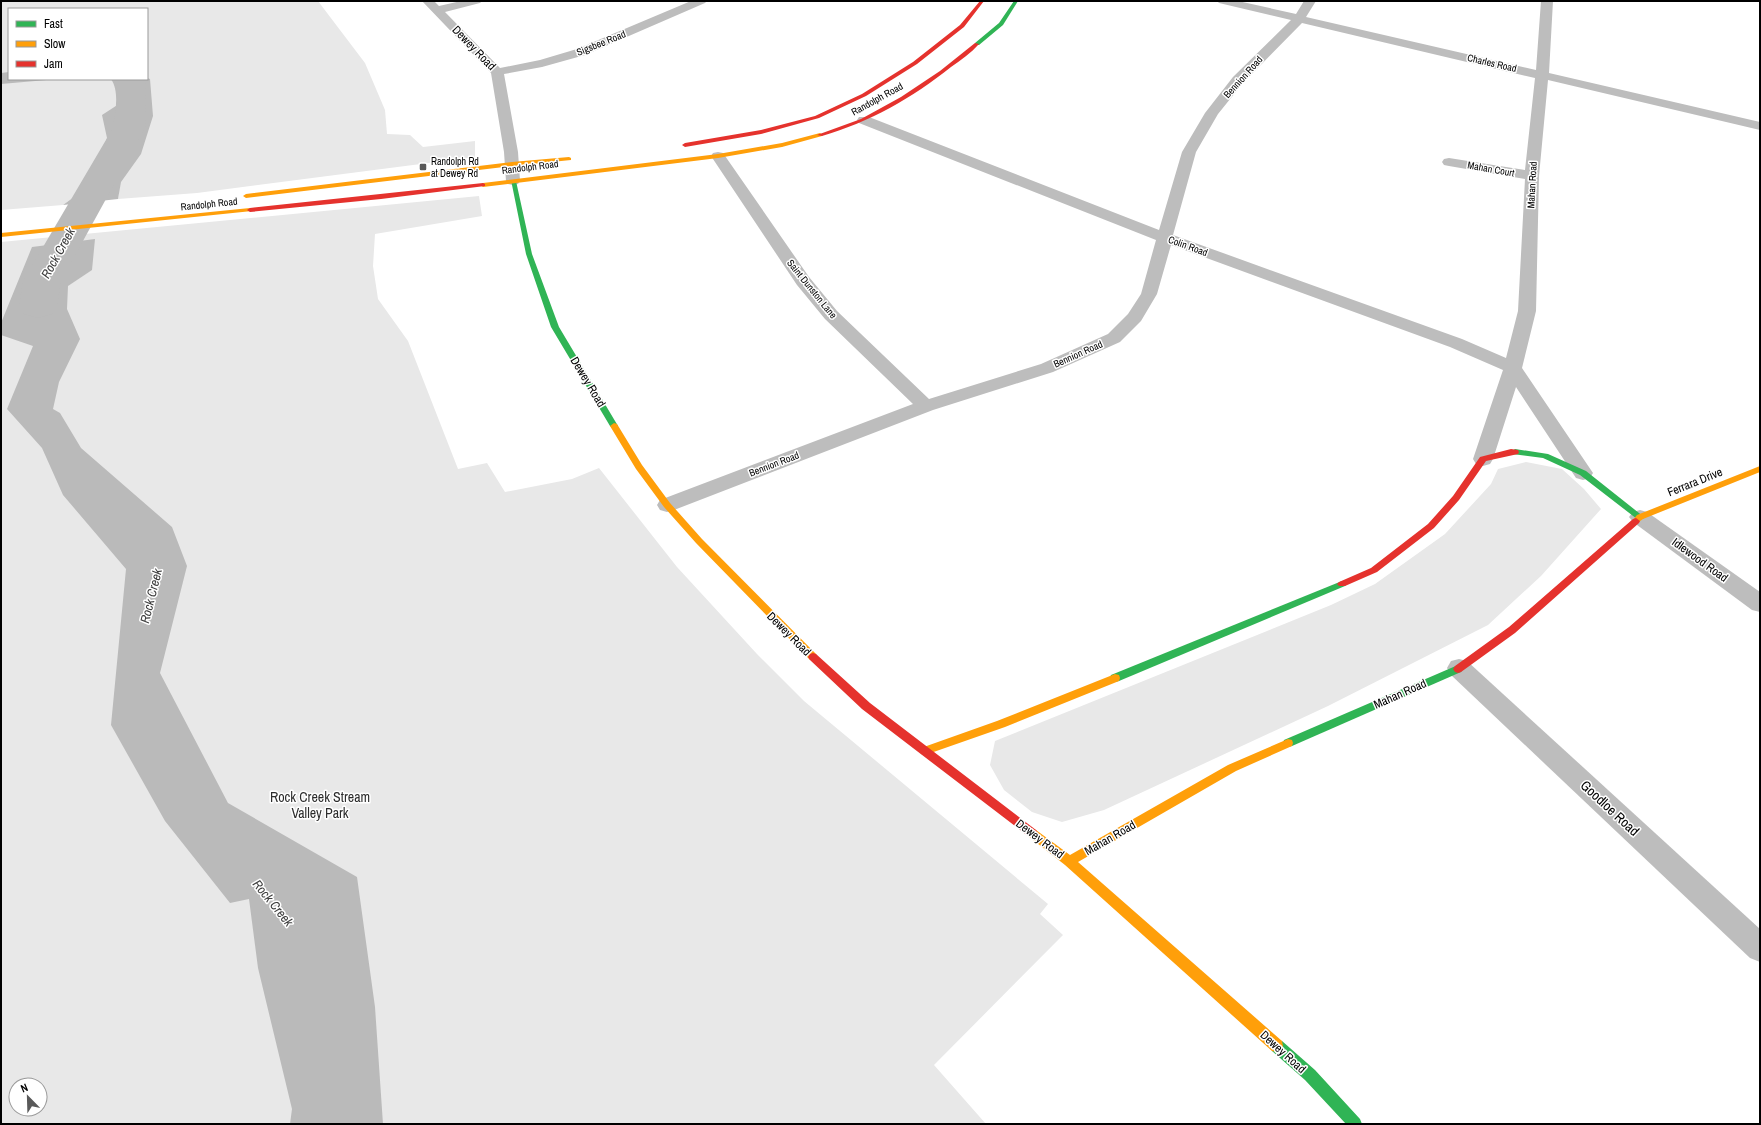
<svg xmlns="http://www.w3.org/2000/svg" width="1761" height="1125" font-family="'Archivo Narrow',sans-serif">
  <rect width="100%" height="100%" fill="#fff"/>
  <g fill="#e8e8e8" fill-rule="evenodd">
    <path d="M 1,1 L 318,1 L 365,63 L 385,110 L 387,134 L 410,135 L 423,147 L 475,141 L 475,157 L 197,193 L 118,199 L 119,190 L 79,193 L 63,205 L 1,210 ZM 9,9 L 147,9 L 147,79 L 9,79 Z"/>
    <path d="M 479,196 L 482,216 L 375,234 L 373,266 L 378,299 L 408,341 L 458,469 L 487,463 L 505,492 L 572,479 L 599,468 L 677,567 L 757,654 L 804,701 L 1048,904 L 1040,914 L 1063,935 L 934,1065 L 986,1124 L 1,1124 L 1,242 ZM 16,1085 L 40,1085 L 40,1109 L 16,1109 Z"/>
    <path d="M 1526,462 L 1562,469 L 1584,489 L 1601,509 L 1541,576 L 1488,625 L 1328,706 L 1104,810 L 1062,822 L 1032,812 L 1004,790 L 990,765 L 995,741 L 1331,605 L 1375,584 L 1445,534 L 1491,484 L 1498,469 Z"/>
  </g>
  <g fill="#bababa">
    <path d="M 9,72 L 9,79 L 58,79 L 1,84 L 1,73 Z"/>
    <path d="M 147,78 L 150,79 L 153,116 L 141,154 L 121,182 L 118,199 L 63,205 L 82,191 L 98,164 L 107,138 L 102,115 L 122,102 L 125,91 L 122,82 L 106,79 Z"/>
    <path d="M 95,239 L 92,270 L 68,286 L 67,309 L 80,339 L 59,382 L 53,409 L 60,413 L 81,448 L 172,527 L 187,566 L 160,673 L 228,803 L 357,877 L 375,1007 L 383,1124 L 290,1124 L 292,1109 L 258,968 L 249,899 L 230,903 L 165,821 L 111,725 L 126,569 L 63,495 L 42,448 L 7,409 L 33,346 L 1,335 L 1,323 L 32,247 Z"/>
  </g>
  <g fill="none" stroke-linecap="round" stroke-linejoin="round">
    <path fill="#bababa" fill-rule="evenodd" d="M 111,79 L 145,80 L 146,107 L 145,128 L 61,281 L 57,306 L 52,314 L 38,318 L 24,314 L 19,306 L 23,281 L 113,128 C 115,113 120,92 111,79 Z"/>
    <g fill="#bdbdbd" fill-rule="evenodd">
      <path d="M 422,1 L 434,1 L 439,6 L 461,1 L 482,1 L 480,3 L 445,12 L 500,68 L 540,60 L 577,49 L 691,1 L 707,1 L 705,3 L 585,55 L 542,67 L 504,74 L 518,152 L 520,181 L 518,184 L 513,185 L 508,184 L 506,181 L 504,152 L 491,73 Z"/>
      <path d="M 1217,1 L 1238,1 L 1296,14 L 1304,1 L 1316,1 L 1306,17 L 1536,70 L 1541,1 L 1553,1 L 1549,73 L 1760,122 L 1760,130 L 1548,80 L 1539,176 L 1536,311 L 1522,368 L 1593,473 L 1590,478 L 1583,480 L 1576,478 L 1516,387 L 1493,459 L 1490,464 L 1483,466 L 1476,464 L 1473,459 L 1503,370 L 1450,347 L 1171,245 L 1157,294 L 1141,321 L 1120,342 L 1053,372 L 933,410 L 674,510 L 667,512 L 660,510 L 657,505 L 660,500 L 913,404 L 825,319 L 797,285 L 711,156 L 713,153 L 718,152 L 723,153 L 809,277 L 837,311 L 929,399 L 1041,364 L 1108,334 L 1128,314 L 1141,294 L 1156,240 L 859,123 L 857,120 L 859,117 L 869,117 L 1159,230 L 1182,152 L 1205,113 L 1233,77 L 1291,20 L 1219,3 ZM 1302,23 L 1535,78 L 1525,170 L 1449,158 L 1444,159 L 1442,162 L 1444,165 L 1449,166 L 1525,179 L 1518,311 L 1506,358 L 1462,339 L 1173,235 L 1196,152 L 1218,114 L 1243,83 Z"/>
      <path d="M 1640,510 L 1647,512 L 1760,592 L 1760,612 L 1752,610 L 1633,522 L 1629,517 L 1633,512 Z"/>
      <path d="M 1459,659 L 1467,661 L 1760,929 L 1760,962 L 1750,958 L 1451,675 L 1447,668 L 1451,661 Z"/>
    </g>
    <g fill="#30b455" fill-rule="evenodd">
      <path d="M 1014,1 L 1018,1 L 1003,25 L 979,45 L 975,45 L 975,43 L 999,23 Z"/>
      <path d="M 511,180 L 516,181 L 532,254 L 559,327 L 618,426 L 617,428 L 614,429 L 610,426 L 551,327 L 526,254 Z"/>
      <path d="M 1515,449 L 1548,454 L 1586,471 L 1644,517 L 1643,519 L 1637,519 L 1580,475 L 1543,458 L 1512,454 L 1511,452 Z"/>
      <path d="M 1342,581 L 1347,584 L 1345,586 L 1119,681 L 1115,682 L 1111,681 L 1110,678 L 1111,675 Z"/>
      <path d="M 1458,665 L 1461,666 L 1463,669 L 1461,672 L 1292,746 L 1288,747 L 1284,746 L 1283,743 L 1284,740 Z"/>
      <path d="M 1277,1040 L 1282,1041 L 1315,1070 L 1360,1119 L 1362,1124 L 1346,1124 L 1305,1080 L 1272,1051 L 1271,1046 L 1272,1041 Z"/>
    </g>
    <g fill="#ff9f0a" fill-rule="evenodd">
      <path d="M 820,133 L 823,135 L 822,136 L 782,147 L 718,158 L 483,187 L 480,185 L 483,183 L 718,154 L 782,143 Z"/>
      <path d="M 569,157 L 571,158 L 571,160 L 512,166 L 246,198 L 243,196 L 246,194 L 512,162 Z"/>
      <path d="M 250,208 L 252,209 L 252,211 L 1,237 L 1,233 Z"/>
      <path d="M 614,423 L 617,424 L 642,465 L 670,503 L 702,539 L 816,654 L 818,657 L 816,660 L 810,660 L 696,543 L 664,507 L 636,469 L 610,426 Z"/>
      <path d="M 1760,466 L 1760,472 L 1643,519 L 1636,524 L 1632,521 L 1637,515 Z"/>
      <path d="M 1115,674 L 1119,675 L 1120,678 L 1119,681 L 1005,727 L 925,755 L 921,754 L 920,751 L 921,748 L 997,721 Z"/>
      <path d="M 1288,739 L 1292,740 L 1293,743 L 1292,746 L 1236,771 L 1078,862 L 1282,1041 L 1283,1046 L 1282,1051 L 1277,1052 L 1272,1051 L 1065,865 L 1028,836 L 1026,833 L 1028,830 L 1032,828 L 1036,830 L 1070,855 L 1228,765 Z"/>
    </g>
    <g fill="#e5322d" fill-rule="evenodd">
      <path d="M 980,1 L 984,1 L 964,27 L 917,64 L 866,96 L 819,118 L 761,134 L 685,147 L 682,145 L 685,143 L 761,130 L 815,116 L 862,94 L 913,62 L 960,25 Z"/>
      <path d="M 975,43 L 979,44 C 971,53 961,60 951,67 C 912,98 870,122 822,136 L 817,135 L 861,119 L 901,97 L 940,71 Z"/>
      <path d="M 483,183 L 485,184 L 485,186 L 381,199 L 250,212 L 247,210 L 250,208 Z"/>
      <path d="M 1511,449 L 1518,450 L 1519,452 L 1518,454 L 1486,461 L 1459,500 L 1434,528 L 1377,572 L 1345,586 L 1339,586 L 1337,584 L 1339,582 L 1371,568 L 1428,524 L 1453,496 L 1480,457 Z"/>
      <path d="M 1636,518 L 1640,521 L 1639,523 L 1515,633 L 1461,672 L 1458,673 L 1455,672 L 1453,669 L 1455,666 L 1509,627 L 1633,519 Z"/>
      <path d="M 813,653 L 816,654 L 870,703 L 1036,830 L 1038,833 L 1036,836 L 1032,838 L 1028,836 L 862,709 L 810,660 L 808,657 L 810,654 Z"/>
    </g>
  </g>
  <rect fill="#595959" stroke="#fff" stroke-width="1.5" x="419" y="163" width="8" height="8" rx="2"/>
  <g text-anchor="middle" dominant-baseline="central" stroke-width="3" stroke-linejoin="round" paint-order="stroke">
    <g font-size="10" fill="#000" stroke="#fff">
      <text transform="translate(601 43) rotate(-22)">Sigsbee Road</text>
      <text transform="translate(1492 63) rotate(13)">Charles Road</text>
      <text transform="translate(1243 77) rotate(-48)">Bennion Road</text>
      <text transform="translate(877 99) rotate(-29)">Randolph Road</text>
      <text transform="translate(530 167) rotate(-7)">Randolph Road</text>
      <text transform="translate(1491 169) rotate(10)">Mahan Court</text>
      <text transform="translate(1532 185) rotate(-87)">Mahan Road</text>
      <text transform="translate(209 204) rotate(-6)">Randolph Road</text>
      <text transform="translate(1188 246) rotate(20)">Colin Road</text>
      <text transform="translate(812 289) rotate(51)">Saint Dunston Lane</text>
      <text transform="translate(1078 354) rotate(-24)">Bennion Road</text>
      <text transform="translate(774 464) rotate(-21)">Bennion Road</text>
    </g>
    <g font-size="10" fill="#000" stroke="#fff" text-anchor="start">
      <text x="431" y="161">Randolph Rd<tspan x="431" dy="12">at Dewey Rd</tspan></text>
    </g>
    <g font-size="12" fill="#000" stroke="#fff">
      <text transform="translate(474 48) rotate(46)">Dewey Road</text>
      <text transform="translate(588 382) rotate(59)">Dewey Road</text>
      <text transform="translate(1695 482) rotate(-22)">Ferrara Drive</text>
      <text transform="translate(1700 560) rotate(36)">Idlewood Road</text>
      <text transform="translate(789 634) rotate(45)">Dewey Road</text>
      <text transform="translate(1400 694) rotate(-24)">Mahan Road</text>
      <text transform="translate(1110 838) rotate(-30)">Mahan Road</text>
      <text transform="translate(1040 839) rotate(37)">Dewey Road</text>
      <text transform="translate(1283 1052) rotate(42)">Dewey Road</text>
    </g>
    <g font-size="13" font-style="italic" fill="#3d3d3d" stroke="#fff">
      <text transform="translate(58 253) rotate(-61)">Rock Creek</text>
      <text transform="translate(151 596) rotate(-76)">Rock Creek</text>
      <text transform="translate(273 903) rotate(51)">Rock Creek</text>
    </g>
    <g font-size="14" fill="#2c2c2c" stroke="#fff">
      <text x="320" y="797">Rock Creek Stream<tspan x="320" dy="16">Valley Park</tspan></text>
    </g>
    <g font-size="14" fill="#000" stroke="#fff">
      <text transform="translate(1610 808) rotate(43)">Goodloe Road</text>
    </g>
  </g>
  <rect width="1761" height="1125" fill="none" stroke="#000000" stroke-width="4"/>
  <rect x="8" y="8" width="140" height="72" fill="#ffffff" stroke="#999999"/>
  <rect x="16" y="21" width="20" height="6" fill="#30b455" stroke="#999999"/>
  <text x="44" y="28" font-size="12" fill="#000000">Fast</text>
  <rect x="16" y="41" width="20" height="6" fill="#ff9f0a" stroke="#999999"/>
  <text x="44" y="48" font-size="12" fill="#000000">Slow</text>
  <rect x="16" y="61" width="20" height="6" fill="#e5322d" stroke="#999999"/>
  <text x="44" y="68" font-size="12" fill="#000000">Jam</text>
  <g transform="translate(28 1097) rotate(337)"><circle r="19" fill="#ffffff" stroke="#999999"/>
  <path d="M0-3L7 15L0 10L-7 15Z" fill="#595959"/>
  <text y="-6" font-size="11" font-weight="bold" text-anchor="middle" fill="#000000">N</text>
  </g>
</svg>
